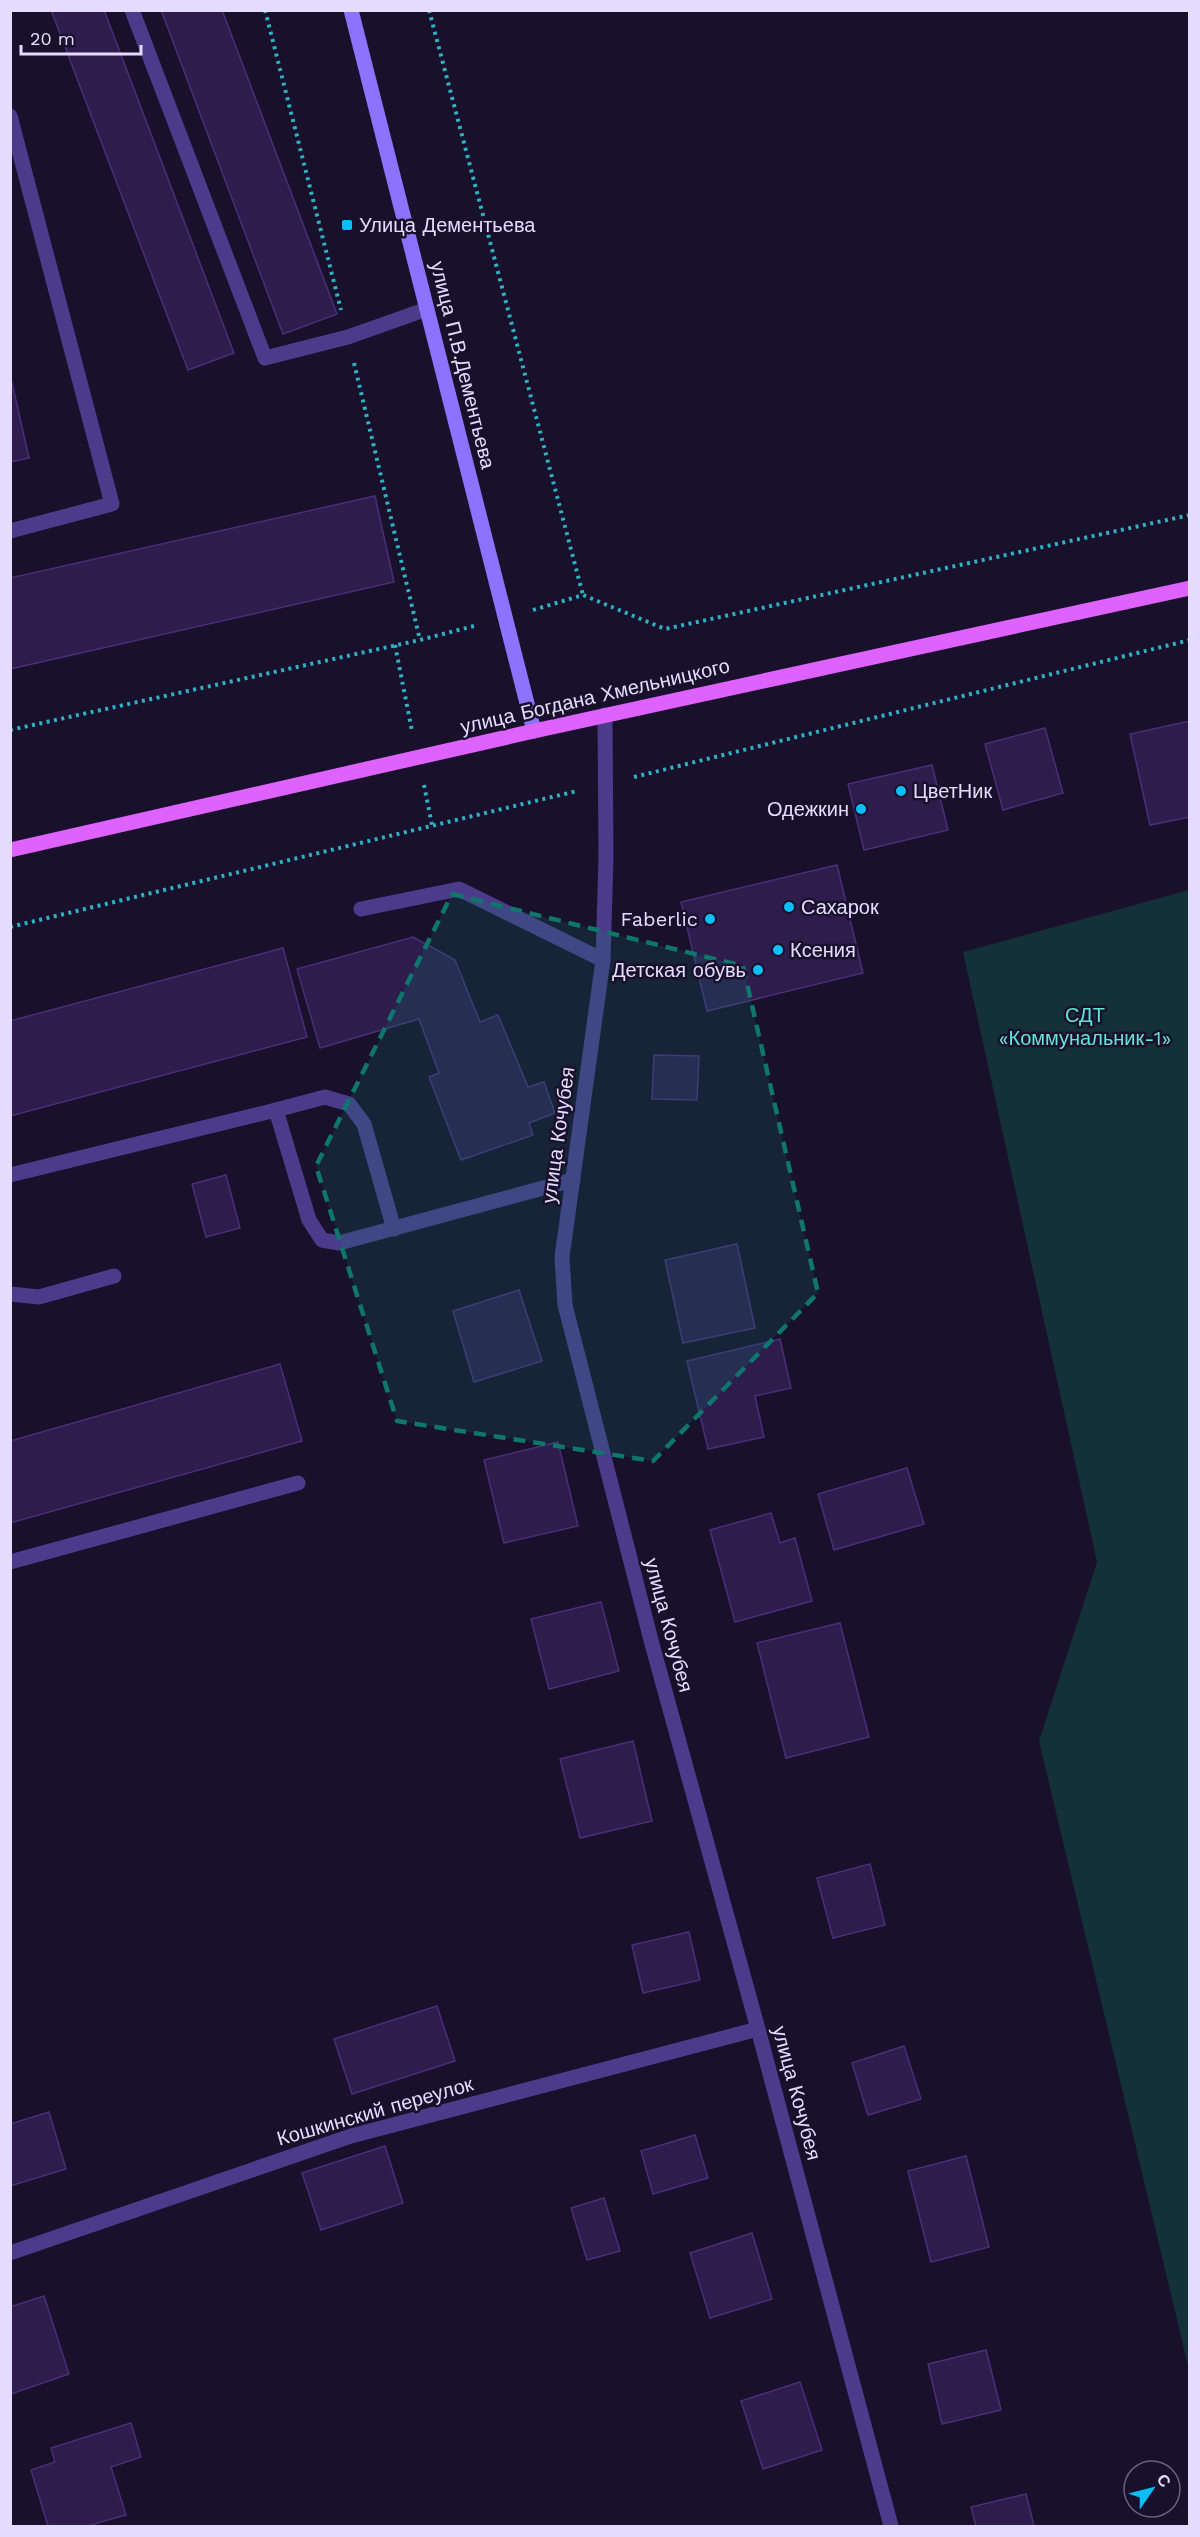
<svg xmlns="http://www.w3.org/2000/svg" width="1200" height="2537" font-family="'Work Sans',sans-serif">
  <rect width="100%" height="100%" fill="#19102b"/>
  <path fill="#133136" d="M 1189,890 L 1190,890 L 1189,2370 L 1039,1741 L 1097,1562 L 963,952 Z"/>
  <g fill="#2e1c4d" stroke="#492e79" stroke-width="1.5">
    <path d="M 51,10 L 104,10 L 234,353 L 188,370 Z"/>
    <path d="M 161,10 L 222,10 L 337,314 L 283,334 Z"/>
    <path d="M 10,374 L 29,458 L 10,462 Z"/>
    <path d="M 375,496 L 394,582 L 10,669 L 10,578 Z"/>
    <path d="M 1190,721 L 1190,817 L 1150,825 L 1130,734 Z"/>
    <path d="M 1045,728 L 1063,793 L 1003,810 L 985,744 Z"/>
    <path d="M 932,765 L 948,830 L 864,850 L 848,784 Z"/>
    <path d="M 837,865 L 863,973 L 707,1011 L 681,902 Z"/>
    <path d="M 413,937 L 455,960 L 480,1022 L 498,1015 L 528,1087 L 544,1082 L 555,1113 L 529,1123 L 533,1135 L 461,1160 L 429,1077 L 439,1073 L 419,1019 L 320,1048 L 297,969 Z"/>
    <path d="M 283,948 L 307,1037 L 10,1116 L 10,1021 Z"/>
    <path d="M 654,1055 L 699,1056 L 697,1100 L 652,1099 Z"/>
    <path d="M 226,1175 L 240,1228 L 206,1237 L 192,1184 Z"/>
    <path d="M 737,1244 L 755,1328 L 683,1343 L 665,1260 Z"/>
    <path d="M 519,1290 L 542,1361 L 474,1382 L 453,1311 Z"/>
    <path d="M 780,1339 L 791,1388 L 755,1396 L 764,1437 L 708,1449 L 687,1361 Z"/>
    <path d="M 280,1364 L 302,1441 L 10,1523 L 10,1441 Z"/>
    <path d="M 558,1442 L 578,1526 L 504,1543 L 484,1460 Z"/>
    <path d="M 907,1468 L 924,1524 L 834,1550 L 818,1494 Z"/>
    <path d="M 771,1513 L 780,1543 L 795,1538 L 812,1601 L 735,1622 L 710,1530 Z"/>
    <path d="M 601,1602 L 619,1671 L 549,1689 L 531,1619 Z"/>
    <path d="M 840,1623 L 869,1737 L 786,1758 L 757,1643 Z"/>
    <path d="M 633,1741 L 652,1821 L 580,1838 L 560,1759 Z"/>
    <path d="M 870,1864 L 885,1925 L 833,1938 L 817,1878 Z"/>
    <path d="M 689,1932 L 700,1980 L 643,1993 L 632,1945 Z"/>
    <path d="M 437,2006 L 455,2061 L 352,2094 L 334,2039 Z"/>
    <path d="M 904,2046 L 921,2099 L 868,2115 L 852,2063 Z"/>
    <path d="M 49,2112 L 66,2169 L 10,2186 L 10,2124 Z"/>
    <path d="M 695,2135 L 708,2178 L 653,2194 L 641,2151 Z"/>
    <path d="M 385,2146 L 403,2203 L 321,2230 L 302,2173 Z"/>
    <path d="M 966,2156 L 989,2247 L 931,2262 L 908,2171 Z"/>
    <path d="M 604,2198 L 620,2251 L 587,2260 L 571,2208 Z"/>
    <path d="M 752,2233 L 772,2299 L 710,2318 L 690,2253 Z"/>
    <path d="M 44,2296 L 69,2374 L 11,2394 L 10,2307 Z"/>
    <path d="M 986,2350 L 1001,2410 L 942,2424 L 928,2364 Z"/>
    <path d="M 800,2382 L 822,2450 L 763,2469 L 741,2401 Z"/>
    <path d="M 131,2423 L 141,2457 L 111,2467 L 126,2515 L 87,2526 L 48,2526 L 31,2470 L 55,2462 L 51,2448 Z"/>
    <path d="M 1026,2494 L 1034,2526 L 976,2526 L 971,2507 Z"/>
  </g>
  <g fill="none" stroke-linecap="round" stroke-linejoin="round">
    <g stroke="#2eb1c0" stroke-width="4" stroke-dasharray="3 4.5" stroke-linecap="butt">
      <path d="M 265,10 L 341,310"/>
      <path d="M 429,10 L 583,595"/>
      <path d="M 354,363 L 420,640"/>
      <path d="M 533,610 L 583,595 L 665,629 L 1190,515"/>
      <path d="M 395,645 L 412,731"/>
      <path d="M 10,730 L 420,640 L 474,626"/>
      <path d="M 634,777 L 1190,640"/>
      <path d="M 424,785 L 432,825"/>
      <path d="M 10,927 L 577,791"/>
    </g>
    <g stroke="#4b3b8b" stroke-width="15">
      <path d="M 132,10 L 265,358 L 348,337 L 427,309"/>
      <path d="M 10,116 L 112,504 L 10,531"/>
      <path d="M 361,909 L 459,889 L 603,960"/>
      <path d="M 276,1110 L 325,1097 L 349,1104 L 364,1124 L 394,1229"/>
      <path d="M 10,1175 L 276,1110 L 309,1220 L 322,1240 L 339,1243 L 573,1180"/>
      <path d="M 10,1294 L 39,1297 L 114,1276"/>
      <path d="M 10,1562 L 298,1483"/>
      <path d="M 10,2253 L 351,2136 L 758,2029"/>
    </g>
    <path stroke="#4b3b8b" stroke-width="15" d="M 605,715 L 606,858 L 603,960 L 562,1257 L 565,1305 L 652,1644 L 758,2029 L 891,2526"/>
    <path stroke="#8c72ff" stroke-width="15" d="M 351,10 L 534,731"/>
    <path stroke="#de62ff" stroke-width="15" d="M 10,850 L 534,731 L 1190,588"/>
  </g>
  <path fill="#0f766e" fill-opacity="0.2" stroke="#0f766e" stroke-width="4.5" stroke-dasharray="12 8" stroke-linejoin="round" d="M 452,894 L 743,966 L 818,1293 L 653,1461 L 397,1421 L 316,1166 Z"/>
  <g fill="#07beff" stroke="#19102b" stroke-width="2">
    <rect x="341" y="219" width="12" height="12" rx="3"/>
    <circle cx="901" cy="791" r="6"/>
    <circle cx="861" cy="809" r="6"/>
    <circle cx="789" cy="907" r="6"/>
    <circle cx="710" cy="919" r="6"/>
    <circle cx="778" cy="950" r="6"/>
    <circle cx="758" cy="970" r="6"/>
  </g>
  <g text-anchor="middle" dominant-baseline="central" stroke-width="5" stroke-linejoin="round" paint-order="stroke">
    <g font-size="20" fill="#e5dbff" stroke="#19102b" text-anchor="start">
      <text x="359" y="225">Улица Дементьева</text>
      <text x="913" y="791">ЦветНик</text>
      <text x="849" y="809" text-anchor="end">Одежкин</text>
      <text x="801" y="907">Сахарок</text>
      <text x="698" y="919" text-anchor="end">Faberlic</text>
      <text x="790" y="950">Ксения</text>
      <text x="746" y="970" text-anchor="end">Детская обувь</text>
    </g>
    <g font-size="20" fill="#e5dbff" stroke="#19102b">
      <text transform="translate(463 365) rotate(76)">улица П.В.Дементьева</text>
      <text transform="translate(595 696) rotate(-13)">улица Богдана Хмельницкого</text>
      <text transform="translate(558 1135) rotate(-82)">улица Кочубея</text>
      <text transform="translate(669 1625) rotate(75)">улица Кочубея</text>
      <text transform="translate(797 2093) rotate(75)">улица Кочубея</text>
      <text transform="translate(375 2111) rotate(-16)">Кошкинский переулок</text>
    </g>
    <g font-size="20" fill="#62e4d8" stroke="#19102b">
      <text x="1085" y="1015">СДТ<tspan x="1085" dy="23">«Коммунальник-1»</tspan></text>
    </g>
  </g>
  <rect width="1200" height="2537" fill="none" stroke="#e5dbff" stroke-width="24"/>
  <g transform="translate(1152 2489) rotate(55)"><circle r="28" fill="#19102b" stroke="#6b6180" stroke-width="1.5"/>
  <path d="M0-4.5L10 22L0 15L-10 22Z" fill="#07beff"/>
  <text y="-9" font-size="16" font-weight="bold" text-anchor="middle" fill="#e5dbff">С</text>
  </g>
  <path d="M21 45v9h120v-9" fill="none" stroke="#e5dbff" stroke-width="3"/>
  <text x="30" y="45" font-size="18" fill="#e5dbff" stroke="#19102b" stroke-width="4.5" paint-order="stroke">20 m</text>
</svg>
